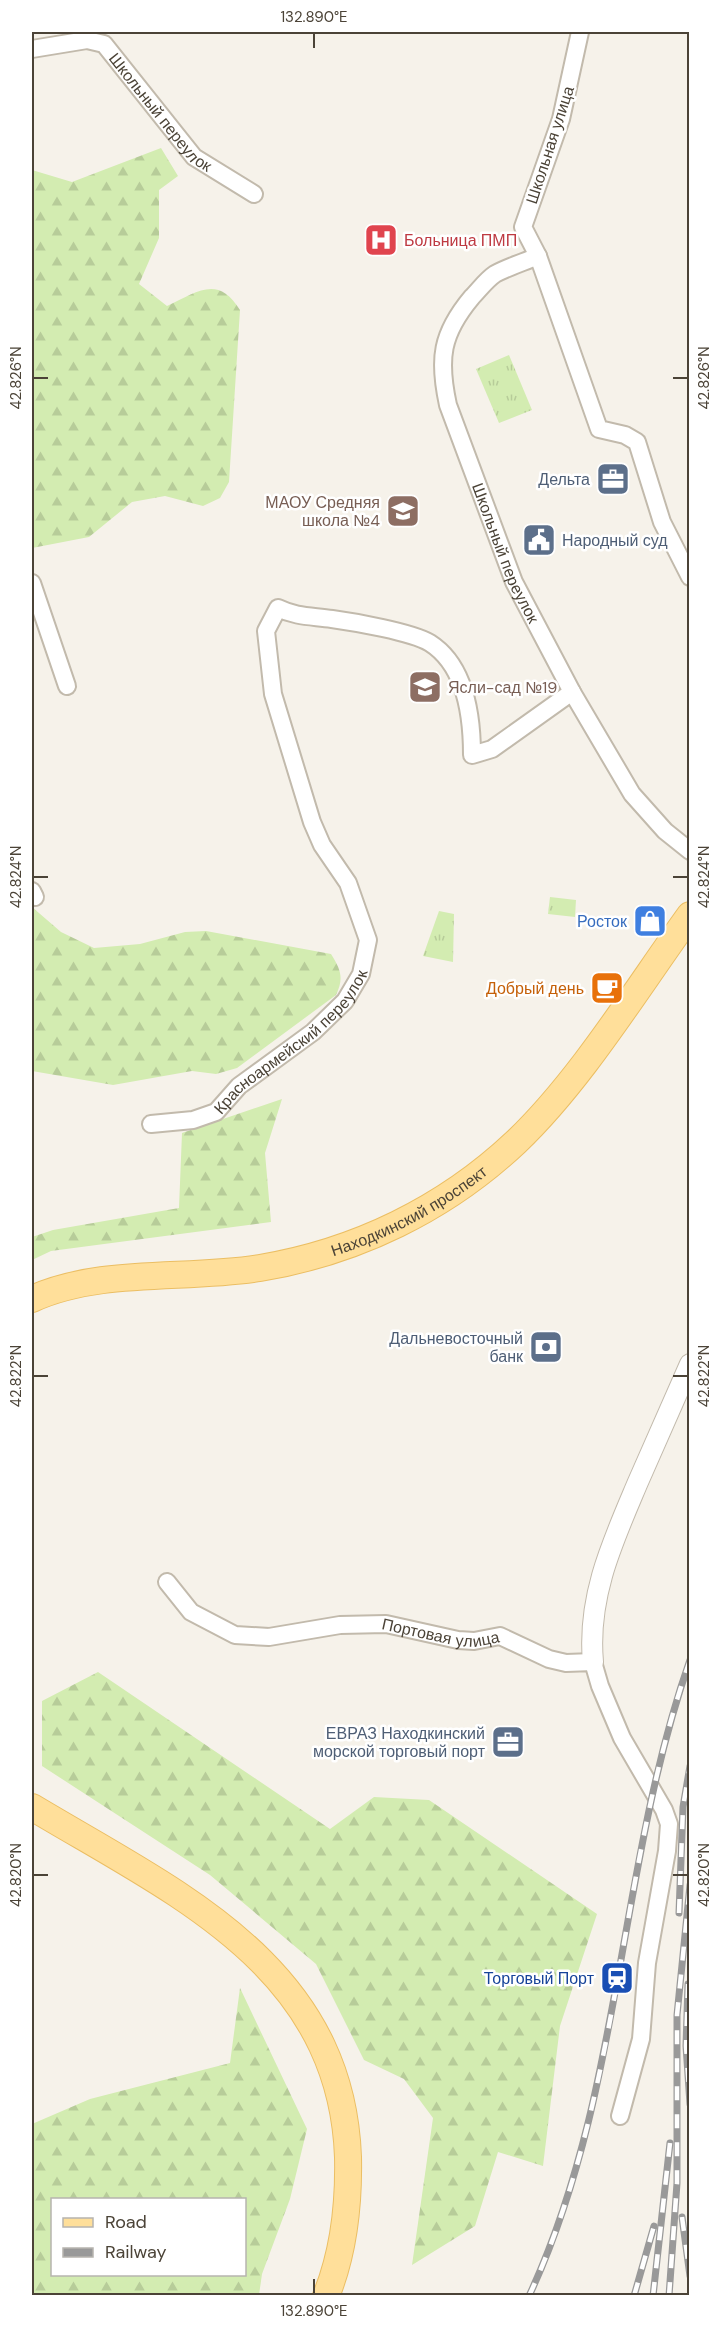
<svg xmlns="http://www.w3.org/2000/svg" width="721" height="2327" font-family="'DM Sans',sans-serif">
  <defs>
    <pattern id="forest-firs" width="22" height="20" patternUnits="userSpaceOnUse" patternTransform="scale(1.5)"><rect width="22" height="20" fill="#d3ecb1"/><path d="M5 1l3.5 6h-7zM16 11l3.5 6h-7z" fill="#b7cc99"/></pattern>
    <pattern id="park-tufts" width="24" height="20" patternUnits="userSpaceOnUse" patternTransform="scale(1.5)"><rect width="24" height="20" fill="#d3ecb1"/><path d="M3 7l-1-3M5 7V3M7 7l1-3M15 17l-1-3M17 17v-4M19 17l1-3" fill="none" stroke="#b7cc99"/></pattern>
  </defs>
  <rect width="100%" height="100%" fill="#f6f2ea"/>
  <g fill="url(#forest-firs)" fill-rule="evenodd">
    <path d="M 161,148 L 178,176 L 159,190 L 159,238 L 139,284 L 167,306 C 197,292 218,274 240,310 L 229,482 L 220,498 L 203,506 L 165,496 L 132,502 L 89,537 L 32,548 L 32,170 L 72,182 Z"/>
    <path d="M 32,907 L 61,932 L 94,948 L 140,944 L 185,932 L 206,931 L 331,954 C 341,970 344,978 336,995 L 237,1068 L 216,1074 L 192,1071 L 113,1085 L 32,1071 Z"/>
    <path d="M 282,1099 L 265,1153 L 271,1222 L 51,1251 L 32,1260 L 32,1237 L 53,1230 L 179,1208 L 182,1133 Z"/>
    <path d="M 98,1672 L 330,1829 L 374,1797 L 429,1800 L 597,1914 L 560,2026 L 543,2166 L 498,2152 L 475,2226 L 412,2265 L 433,2118 L 404,2079 L 364,2060 L 316,1964 L 210,1875 L 42,1766 L 42,1701 Z"/>
    <path d="M 240,1988 L 307,2129 L 290,2199 L 262,2274 L 259,2295 L 32,2295 L 32,2124 L 90,2099 L 230,2063 ZM 52,2200 L 244,2200 L 244,2274 L 52,2274 Z"/>
  </g>
  <g fill="url(#park-tufts)">
    <path d="M 509,355 L 532,410 L 499,423 L 476,369 Z"/>
    <path d="M 550,897 L 576,900 L 575,917 L 548,914 Z"/>
    <path d="M 439,911 L 454,914 L 453,962 L 423,956 Z"/>
  </g>
  <g fill="none" stroke-linecap="round" stroke-linejoin="round">
    <defs>
      <g id="minor">
        <path d="M 580,32 L 561,119 L 523,227 L 538,256 L 599,429 L 625,435 L 637,442 L 662,522 L 690,577"/>
        <path id="s1" d="M 32,49 L 87,40 L 104,44 L 194,157 L 254,194"/>
        <path id="s2" d="M 538,256 C 524,262 508,267 495,274 C 486,280 479,290 472,297 C 441,334 438,359 448,405 L 514,582 L 572,692 L 632,794 L 665,831 L 690,851"/>
        <path d="M 32,583 L 67,686"/>
        <path d="M 32,891 L 35,897"/>
        <path id="s3" d="M 151,1124 L 193,1120 L 216,1112 L 239,1086 L 313,1032 L 345,1001 L 361,974 L 368,940 L 348,883 L 322,845 L 312,822 L 273,694 L 266,631 L 278,608 C 296,617 312,616 332,619 C 354,622 412,632 430,643 C 466,666 472,717 472,755 L 492,749 L 572,692"/>
        <path id="s4" d="M 167,1582 L 191,1612 L 235,1635 L 269,1637 L 340,1625 L 386,1624 L 458,1640 L 474,1641 L 500,1636 L 549,1659 L 566,1663 L 593,1662 L 600,1686 L 622,1738 L 664,1810 L 669,1824 L 667,1851 L 647,1963 L 641,2039 L 620,2116"/>
      </g>
      <path id="tertiary" d="M 593,1662 C 587,1596 613,1541 638,1482 C 655,1443 672,1404 690,1364"/>
      <g id="primary">
        <path id="s5" d="M 32,1299 C 99,1268 187,1280 260,1268 C 356,1252 445,1209 516,1142 C 581,1080 637,988 690,915"/>
        <path d="M 32,1807 C 175,1893 341,1965 348,2157 C 349,2204 344,2252 326,2296"/>
      </g>
    </defs>
    <use href="#minor" stroke="#c2baac" stroke-width="20"/>
    <use href="#tertiary" stroke="#c2baac" stroke-width="22"/>
    <use href="#primary" stroke="#ebbe63" stroke-width="28"/>
    <use href="#minor" stroke="#fff" stroke-width="16"/>
    <use href="#tertiary" stroke="#fff" stroke-width="20"/>
    <use href="#primary" stroke="#ffdf9a" stroke-width="26"/>
    <defs>
      <g id="rail">
        <path d="M 679,1913 L 683,1807 L 690,1766"/>
        <path d="M 688,1984 L 686,2046 L 690,2104"/>
        <path d="M 682,2217 L 690,2276"/>
        <path d="M 529,2296 C 623,2094 617,1868 690,1660"/>
        <path d="M 634,2296 L 654,2226"/>
        <path d="M 653,2296 L 670,2143"/>
        <path d="M 669,2296 L 677,2183 L 677,2015 L 690,1885"/>
      </g>
    </defs>
    <use href="#rail" stroke="#999" stroke-width="7"/>
    <use href="#rail" stroke="#fff" stroke-width="4.5" stroke-dasharray="14" stroke-linecap="butt"/>
  </g>
  <path fill="none" stroke="#4b4337" stroke-width="2" d="M 314,33 L 314,48M 33,378 L 48,378M 673,378 L 688,378M 33,877 L 48,877M 673,877 L 688,877M 33,1376 L 48,1376M 673,1376 L 688,1376M 33,1875 L 48,1875M 673,1875 L 688,1875M 314,2279 L 314,2294"/>
  <defs>
    <symbol id="hospital-square" viewBox="-11 -11 22 22"><rect x="-9" y="-9" width="18" height="18" rx="4" fill="#e0444e" stroke="#fff"/><path d="M-5-5h3v3.5h4V-5h3V5h-3V1.5h-4V5h-3Z" fill="#fff"/></symbol>
    <symbol id="office-square" viewBox="-11 -11 22 22"><rect x="-9" y="-9" width="18" height="18" rx="4" fill="#5c6f8a" stroke="#fff"/><path d="M-6-3h4V-5.5h4V-3h4V5H-6ZM-1-4.5V-3h2v-1.5ZM-6 0V1H6V0Z" fill="#fff"/></symbol>
    <symbol id="school-square" viewBox="-11 -11 22 22"><rect x="-9" y="-9" width="18" height="18" rx="4" fill="#8d6e63" stroke="#fff"/><path d="M0-5L7-2L0 1L-7-2ZM-4 1L0 2.5L4 1V4Q0 6-4 4Z" fill="#fff"/></symbol>
    <symbol id="civic-square" viewBox="-11 -11 22 22"><rect x="-9" y="-9" width="18" height="18" rx="4" fill="#5c6f8a" stroke="#fff"/><path d="M-.6-6.5H3V-4.5H.6V-3L4-1V1h2V6H-6V1h2V-1L-.6-3ZM-1.2 2.5V6h2.4V2.5Z" fill="#fff"/></symbol>
    <symbol id="shop-square" viewBox="-11 -11 22 22"><rect x="-9" y="-9" width="18" height="18" rx="4" fill="#3f7fe0" stroke="#fff"/><path d="M-5-2.5h2.3a2.7 3.5 0 0 1 5.4 0H5L5.5 6h-11ZM-1.5-2.5h3a1.5 2.3 0 0 0-3 0Z" fill="#fff"/></symbol>
    <symbol id="cafe-square" viewBox="-11 -11 22 22"><rect x="-9" y="-9" width="18" height="18" rx="4" fill="#e8710a" stroke="#fff"/><path d="M-5.5-4.5H6V0H3Q3 3.5 0 3.5H-2.5Q-5.5 3.5-5.5 0ZM3-3.2v2h1.7v-2ZM-6 4.5H4V6H-6Z" fill="#fff"/></symbol>
    <symbol id="bank-square" viewBox="-11 -11 22 22"><rect x="-9" y="-9" width="18" height="18" rx="4" fill="#5c6f8a" stroke="#fff"/><path d="M-6-4H6V4H-6ZM0-2.3a2.3 2.3 0 1 0 0 4.6a2.3 2.3 0 1 0 0-4.6Z" fill="#fff"/></symbol>
    <symbol id="station-square" viewBox="-11 -11 22 22"><rect x="-9" y="-9" width="18" height="18" rx="4" fill="#1a4fb4" stroke="#fff"/><path d="M-3-6H3Q5-6 5-4V2Q5 4 3 4L4.5 6H3L1.5 4h-3L-3 6H-4.5L-3 4Q-5 4-5 2V-4Q-5-6-3-6ZM-3.5-4v3h7v-3ZM-3.5 1v1.5H-2V1ZM2 1v1.5H3.5V1Z" fill="#fff"/></symbol>
  </defs>
  <g fill-rule="evenodd">
    <use href="#hospital-square" x="362" y="221" width="38" height="38"/>
    <use href="#office-square" x="594" y="460" width="38" height="38"/>
    <use href="#school-square" x="384" y="492" width="38" height="38"/>
    <use href="#civic-square" x="520" y="521" width="38" height="38"/>
    <use href="#school-square" x="406" y="668" width="38" height="38"/>
    <use href="#shop-square" x="631" y="902" width="38" height="38"/>
    <use href="#cafe-square" x="588" y="969" width="38" height="38"/>
    <use href="#bank-square" x="527" y="1328" width="38" height="38"/>
    <use href="#office-square" x="489" y="1723" width="38" height="38"/>
    <use href="#station-square" x="598" y="1959" width="38" height="38"/>
  </g>
  <g text-anchor="middle" dominant-baseline="central" stroke-width="5" stroke-linejoin="round" paint-order="stroke">
    <g font-size="16" fill="#4b4337" stroke="#fff">
      <text stroke="none"><textPath href="#s1" startOffset="162">Школьный переулок</textPath></text>
      <text transform="translate(550 145) rotate(-72)">Школьная улица</text>
      <text stroke="none"><textPath href="#s2" startOffset="354">Школьный переулок</textPath></text>
      <text stroke="none"><textPath href="#s3" startOffset="170">Красноармейский переулок</textPath></text>
      <text stroke="none"><textPath href="#s5" startOffset="392">Находкинский проспект</textPath></text>
      <text stroke="none"><textPath href="#s4" startOffset="296">Портовая улица</textPath></text>
    </g>
    <g font-size="16" fill="#be3a42" stroke="#fff" text-anchor="start">
      <text x="404" y="240">Больница ПМП</text>
    </g>
    <g font-size="16" fill="#4e5e75" stroke="#fff" text-anchor="end">
      <text x="590" y="479">Дельта</text>
      <text x="562" y="540" text-anchor="start">Народный суд</text>
      <text x="523" y="1338">Дальневосточный<tspan x="523" dy="18">банк</tspan></text>
      <text x="485" y="1733">ЕВРАЗ Находкинский<tspan x="485" dy="18">морской торговый порт</tspan></text>
    </g>
    <g font-size="16" fill="#785e54" stroke="#fff" text-anchor="end">
      <text x="380" y="502">МАОУ Средняя<tspan x="380" dy="18">школа №4</tspan></text>
      <text x="448" y="687" text-anchor="start">Ясли-сад №19</text>
    </g>
    <g font-size="16" fill="#366cbe" stroke="#fff" text-anchor="end">
      <text x="627" y="921">Росток</text>
    </g>
    <g font-size="16" fill="#c56008" stroke="#fff" text-anchor="end">
      <text x="584" y="988">Добрый день</text>
    </g>
    <g font-size="16" fill="#164399" stroke="#fff" text-anchor="end">
      <text x="594" y="1978">Торговый Порт</text>
    </g>
  </g>
  <rect width="721" height="2327" fill="none" stroke="#ffffff" stroke-width="66"/>
  <rect x="51" y="2198" width="195" height="78" fill="#ffffff" stroke="#b7b4af" stroke-width="1.5"/>
  <rect x="63" y="2218" width="30" height="9" fill="#ffdf9a" stroke="#b7b4af" stroke-width="1.5"/>
  <text x="105" y="2228" font-size="18" fill="#4b4337">Road</text>
  <rect x="63" y="2248" width="30" height="9" fill="#999999" stroke="#b7b4af" stroke-width="1.5"/>
  <text x="105" y="2258" font-size="18" fill="#4b4337">Railway</text>
  <rect x="33" y="33" width="655" height="2261" fill="none" stroke="#4b4337" stroke-width="2"/>
  <g font-size="15" text-anchor="middle" fill="#4b4337">
    <text x="314" y="22">132.890°E</text>
    <text transform="translate(16 378) rotate(-90)" y="5">42.826°N</text>
    <text transform="translate(704 378) rotate(-90)" y="5">42.826°N</text>
    <text transform="translate(16 877) rotate(-90)" y="5">42.824°N</text>
    <text transform="translate(704 877) rotate(-90)" y="5">42.824°N</text>
    <text transform="translate(16 1376) rotate(-90)" y="5">42.822°N</text>
    <text transform="translate(704 1376) rotate(-90)" y="5">42.822°N</text>
    <text transform="translate(16 1875) rotate(-90)" y="5">42.820°N</text>
    <text transform="translate(704 1875) rotate(-90)" y="5">42.820°N</text>
    <text x="314" y="2316">132.890°E</text>
  </g>
</svg>
